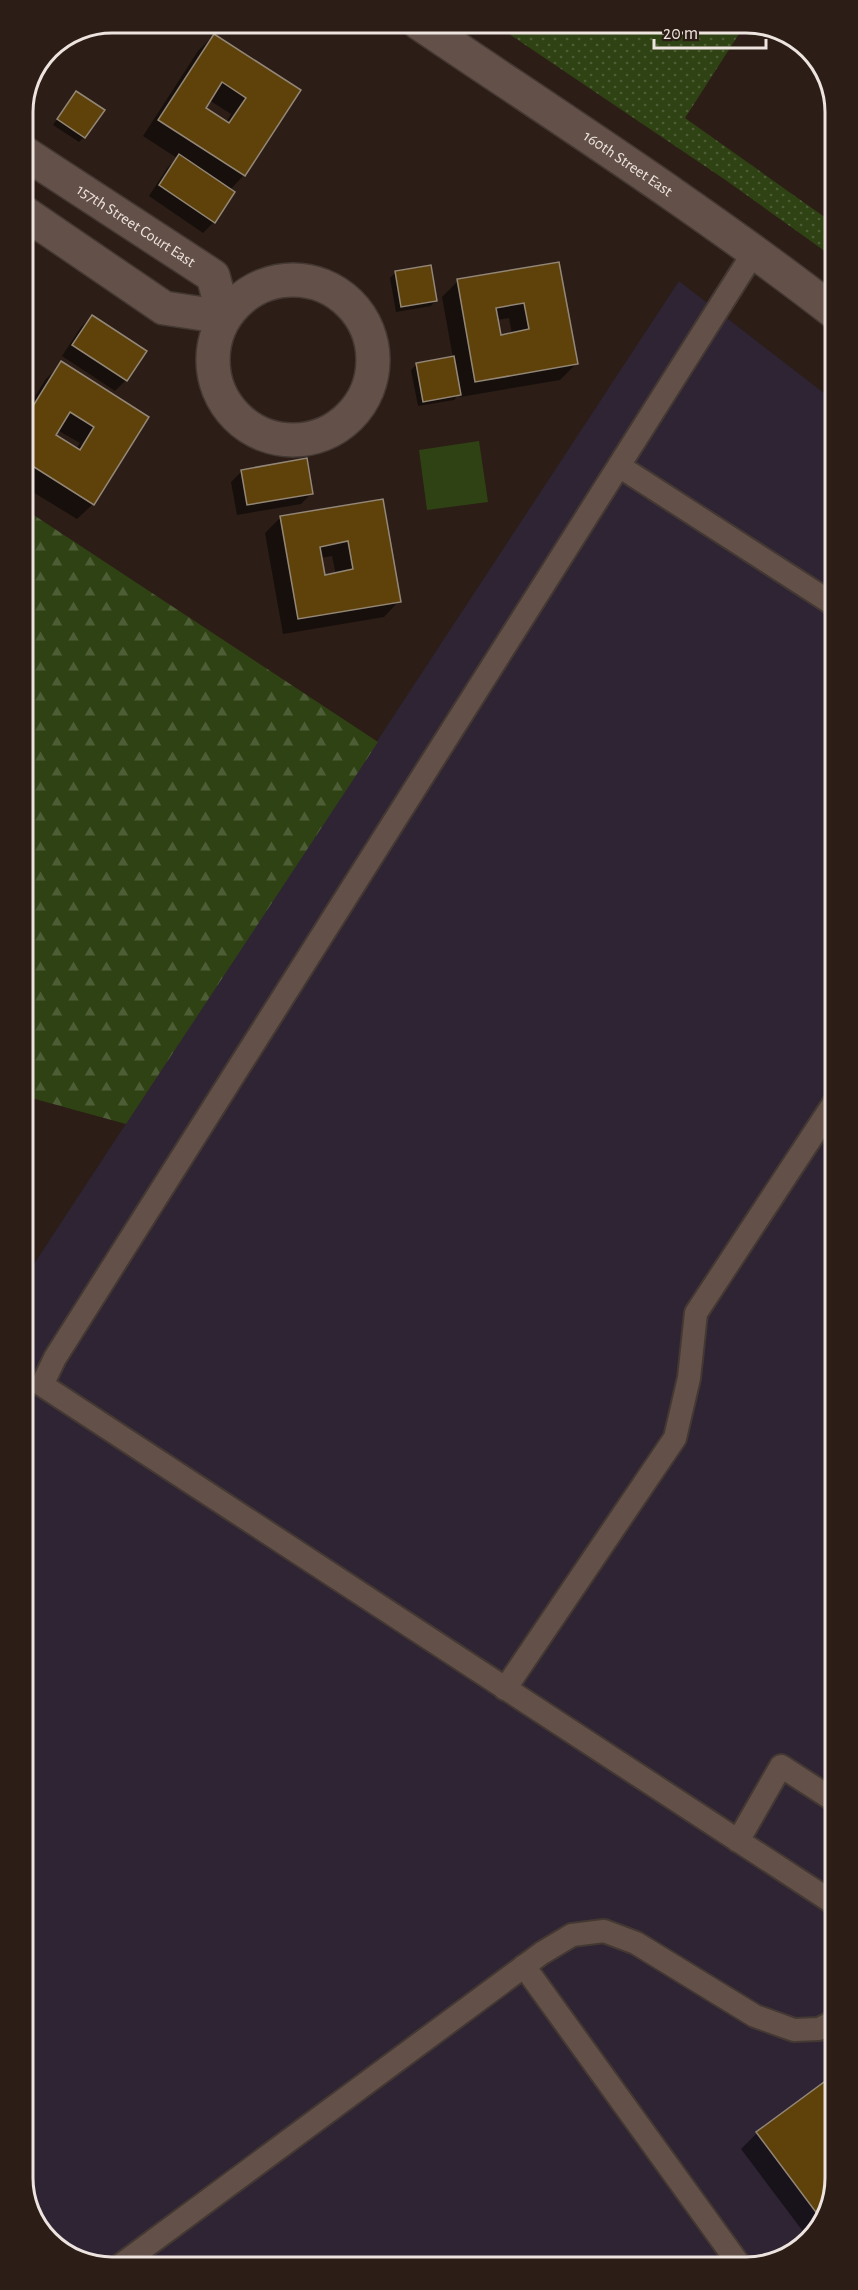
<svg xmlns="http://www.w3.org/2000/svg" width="858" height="2290" font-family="'Alegreya Sans',sans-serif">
  <defs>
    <pattern id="grass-dots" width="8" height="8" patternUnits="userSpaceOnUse" patternTransform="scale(1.5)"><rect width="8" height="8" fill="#2f4213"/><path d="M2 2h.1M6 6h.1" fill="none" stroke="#4d5d35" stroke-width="1.8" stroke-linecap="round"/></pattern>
    <pattern id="forest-firs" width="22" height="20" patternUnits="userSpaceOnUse" patternTransform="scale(1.5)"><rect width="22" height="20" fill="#2f4213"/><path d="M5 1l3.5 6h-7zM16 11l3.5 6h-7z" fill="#4d5d35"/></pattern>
  </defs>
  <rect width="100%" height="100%" fill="#2c1d16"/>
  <path fill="#2e2433" d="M 679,281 L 833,400 L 835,2178 L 817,2233 L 769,2264 L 106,2267 L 53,2245 L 26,2201 L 24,1279 Z"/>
  <path fill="url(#grass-dots)" d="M 493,23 L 746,23 L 685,118 L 833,223 L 833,257 L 724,179 Z"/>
  <path fill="url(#forest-firs)" d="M 23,508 L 378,742 L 126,1124 L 24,1096 Z"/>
  <path fill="#2f4213" d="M 479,441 L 488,502 L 427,510 L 419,450 Z"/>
  <g fill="#0007" fill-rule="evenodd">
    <path d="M 214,35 L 299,90 L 244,175 L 230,190 L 214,222 L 203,233 L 149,196 L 168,167 L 177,158 L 143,136 L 198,51 ZM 209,100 L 231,114 L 226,123 L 203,108 Z"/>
    <path d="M 76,93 L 84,137 L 79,142 L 53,125 Z"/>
    <path d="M 558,263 L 576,364 L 560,380 L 460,397 L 459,394 L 454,400 L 418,406 L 411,370 L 417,364 L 453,358 L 442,297 L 458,281 ZM 509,318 L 512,334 L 500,336 L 497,320 Z"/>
    <path d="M 396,272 L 436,300 L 431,306 L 396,312 L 390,278 Z"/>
    <path d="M 92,316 L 145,352 L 126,380 L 115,391 L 62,356 L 81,327 Z"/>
    <path d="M 62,363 L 147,417 L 93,504 L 77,519 L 23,486 L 23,415 L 46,379 ZM 57,430 L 80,443 L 76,449 L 54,435 Z"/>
    <path d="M 242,471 L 312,493 L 301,504 L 237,515 L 231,482 Z"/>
    <path d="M 382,500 L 399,601 L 384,617 L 283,634 L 265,533 L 281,517 ZM 332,556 L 336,575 L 324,577 L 320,558 Z"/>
    <path d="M 835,2076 L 835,2178 L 817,2233 L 808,2238 L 741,2149 L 757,2133 Z"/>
  </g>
  <g fill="#5f410a" stroke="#938778" stroke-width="1.5" fill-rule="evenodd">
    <path d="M 214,34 L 301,90 L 245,176 L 158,120 ZM 222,82 L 246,98 L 229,123 L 206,108 Z"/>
    <path d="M 76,91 L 105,110 L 85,138 L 57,119 Z"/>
    <path d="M 179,154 L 235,192 L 215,223 L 159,185 Z"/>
    <path d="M 559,262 L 578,364 L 475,382 L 457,279 ZM 524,303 L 529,329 L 501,335 L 496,308 Z"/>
    <path d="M 431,265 L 437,301 L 401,307 L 395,271 Z"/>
    <path d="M 92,315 L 147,351 L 127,381 L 72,345 Z"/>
    <path d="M 454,356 L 461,395 L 423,402 L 416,363 Z"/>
    <path d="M 61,361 L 149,417 L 94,505 L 23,460 L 23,422 ZM 70,412 L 94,427 L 80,450 L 56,435 Z"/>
    <path d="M 307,458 L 313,494 L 247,505 L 241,470 Z"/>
    <path d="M 383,499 L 401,602 L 298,619 L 280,516 ZM 348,541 L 353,569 L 325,575 L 320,547 Z"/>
    <path d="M 835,2074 L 835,2178 L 821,2219 L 756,2132 Z"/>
  </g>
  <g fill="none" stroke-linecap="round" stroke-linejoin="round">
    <defs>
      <g id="service">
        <path d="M 754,252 L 55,1358 L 42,1385 L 835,1904"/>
        <path d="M 619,466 L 833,604"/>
        <path d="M 505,1689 L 675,1438 L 689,1378 L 696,1313 L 834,1103"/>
        <path d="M 738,1841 L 781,1766 L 835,1801"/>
        <path d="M 524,1966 L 739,2264"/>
        <path d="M 118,2267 L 542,1953 L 572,1935 L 604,1931 L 636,1943 L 755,2016 L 794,2030 L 819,2029 L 835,2021"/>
      </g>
      <g id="minor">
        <path id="s1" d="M 23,152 L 213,276 L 224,317 L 164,308 L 23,212"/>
        <circle cx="293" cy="360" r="80"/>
      </g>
      <g id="tertiary">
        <path id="s2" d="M 419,23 C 558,117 700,208 833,311"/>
      </g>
    </defs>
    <use href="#service" stroke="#443833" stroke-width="26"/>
    <use href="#minor" stroke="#443833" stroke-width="36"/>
    <use href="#tertiary" stroke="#443833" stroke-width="36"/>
    <use href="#service" stroke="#635149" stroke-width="22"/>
    <use href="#minor" stroke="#635149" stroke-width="33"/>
    <use href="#tertiary" stroke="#635149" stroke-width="33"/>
  </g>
  <g text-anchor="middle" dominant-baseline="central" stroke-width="5" stroke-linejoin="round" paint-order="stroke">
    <g font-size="16" fill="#eee4df" stroke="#2c1d16">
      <text stroke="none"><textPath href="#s2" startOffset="252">160th Street East</textPath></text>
      <text stroke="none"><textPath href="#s1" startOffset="135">157th Street Court East</textPath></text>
    </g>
  </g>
  <path d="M0 0H858V2290H0ZM112 33H746A79 79 0 0 1 825 112V2178A79 79 0 0 1 746 2257H112A79 79 0 0 1 33 2178V112A79 79 0 0 1 112 33Z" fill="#2c1d16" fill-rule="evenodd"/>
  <path fill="none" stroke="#eee4df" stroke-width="3" d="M112 33H746A79 79 0 0 1 825 112V2178A79 79 0 0 1 746 2257H112A79 79 0 0 1 33 2178V112A79 79 0 0 1 112 33Z"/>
  <path d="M654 39v9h112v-9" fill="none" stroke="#eee4df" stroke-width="3"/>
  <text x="663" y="39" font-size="18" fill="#eee4df" stroke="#2c1d16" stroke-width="4.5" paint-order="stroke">20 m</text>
</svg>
